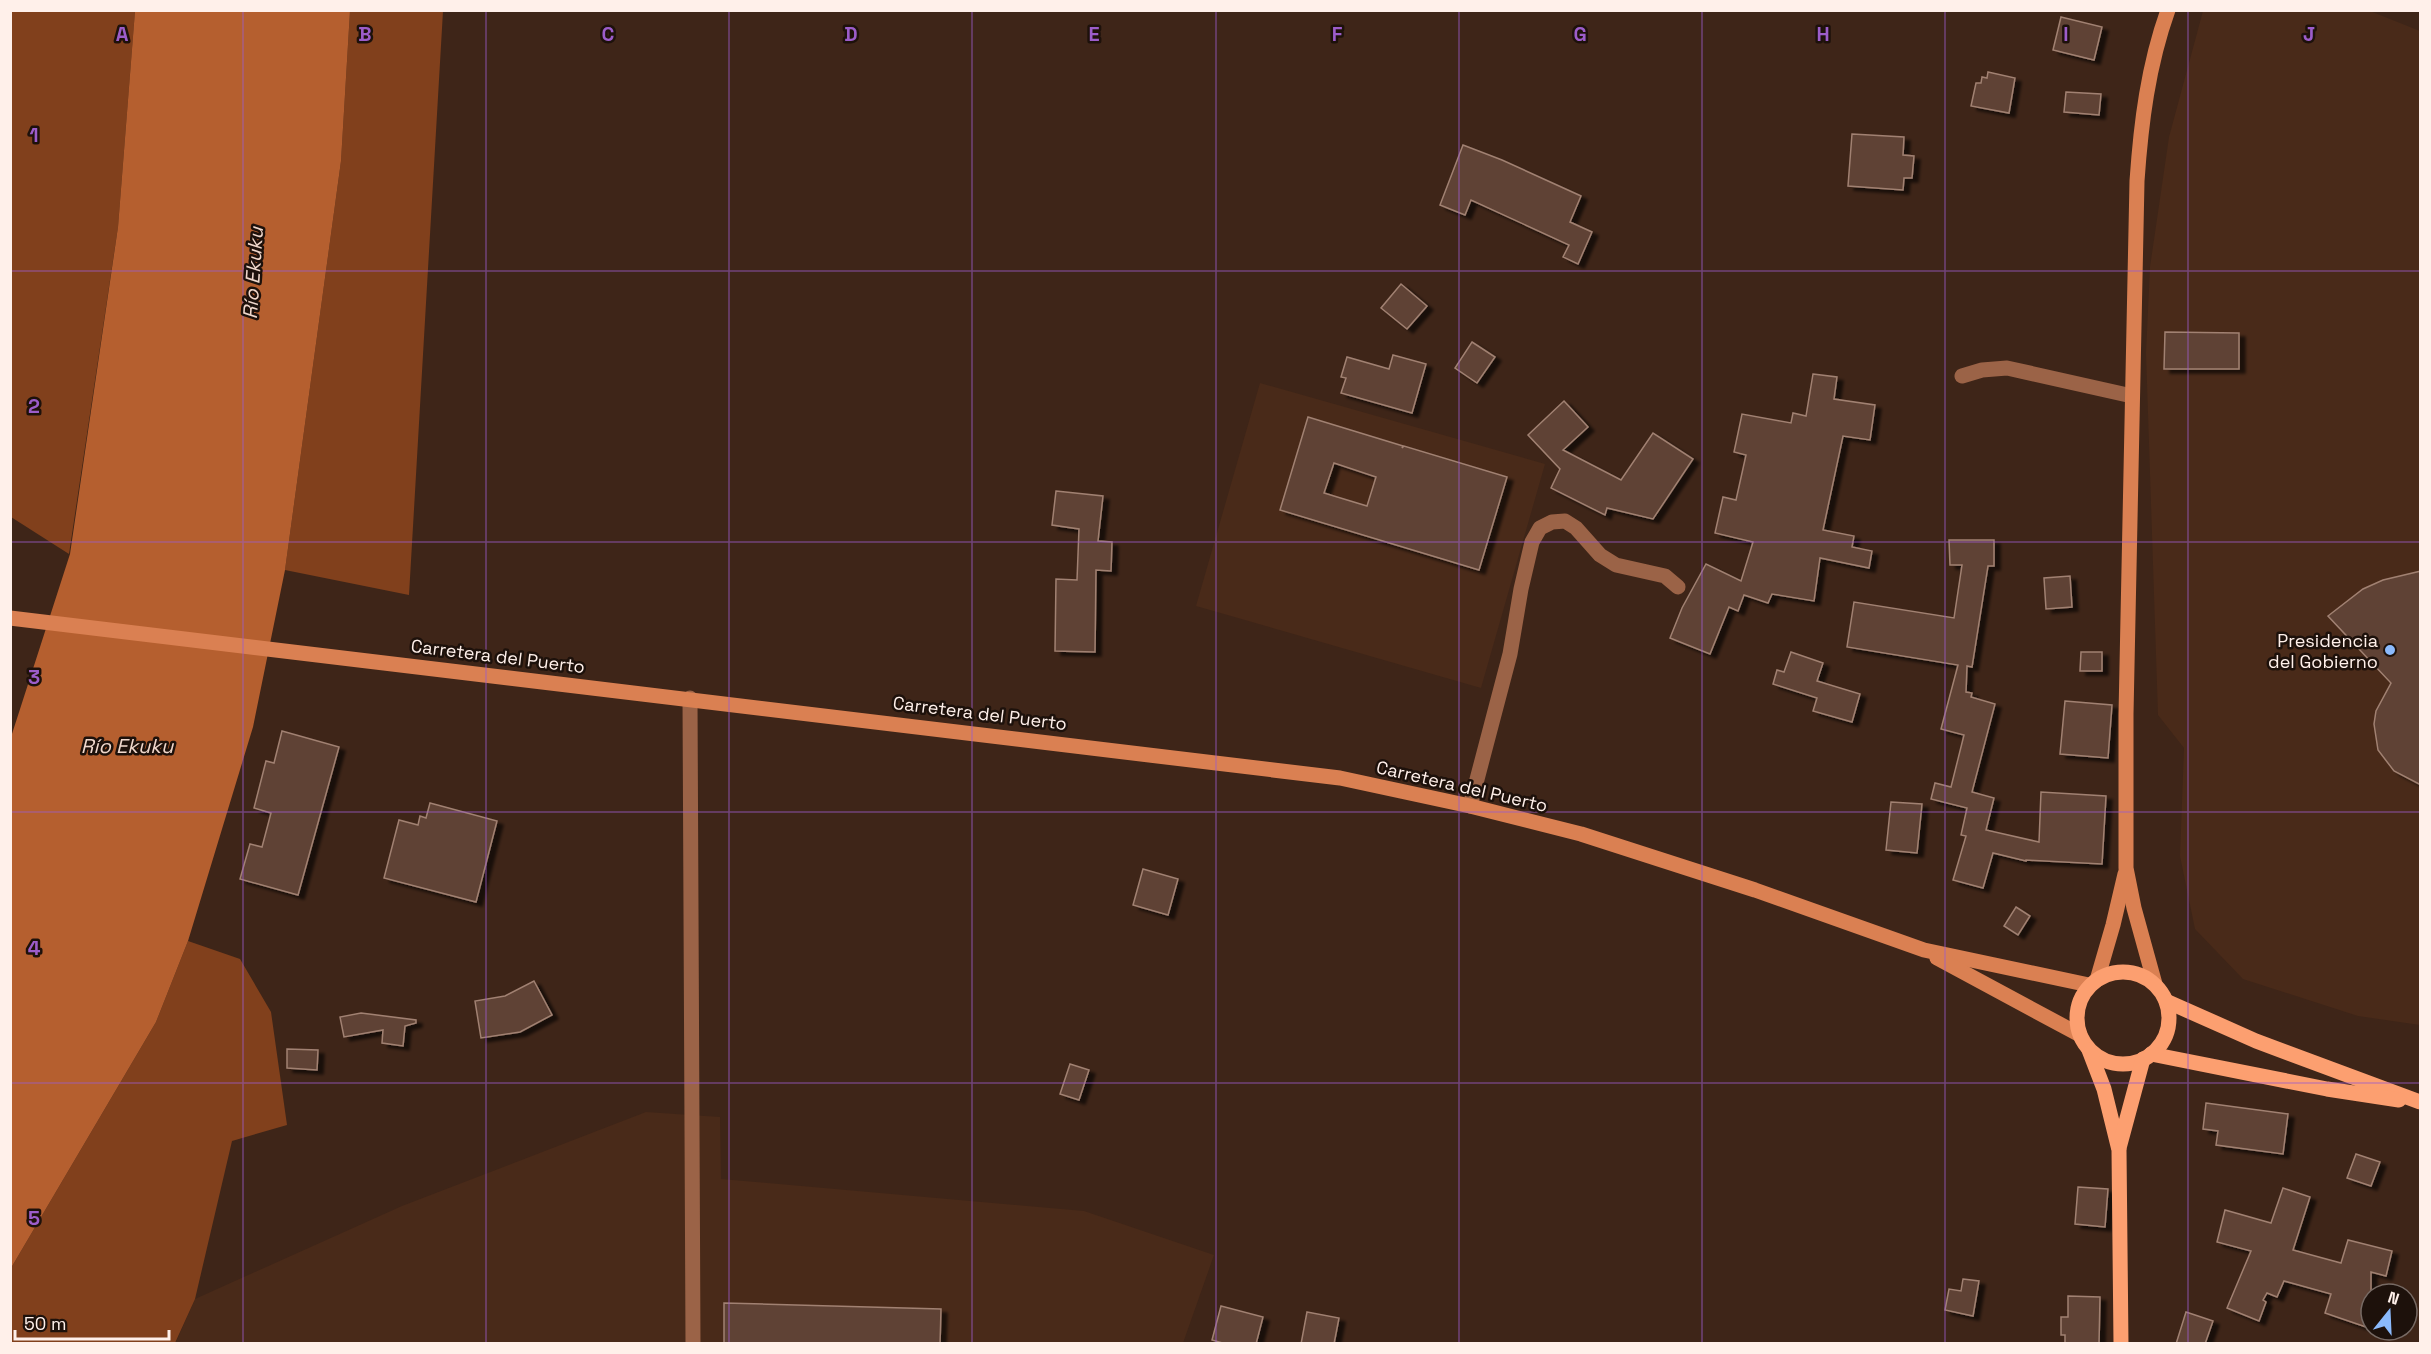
<svg xmlns="http://www.w3.org/2000/svg" width="2431" height="1354" font-family="'Space Grotesk',sans-serif">
  <defs>
    <filter id="shadow"><feDropShadow dx="6" dy="4" stdDeviation="1.5" flood-color="#0009"/></filter>
  </defs>
  <rect width="100%" height="100%" fill="#3e2518"/>
  <g fill="#492a19">
    <path d="M 2203,11 L 2370,11 L 2420,31 L 2420,1025 L 2358,1016 L 2243,979 L 2195,929 L 2180,856 L 2184,748 L 2158,715 L 2146,353 L 2150,267 L 2169,137 Z"/>
    <path d="M 1260,383 L 1545,464 L 1481,688 L 1196,606 Z"/>
    <path d="M 646,1112 L 720,1117 L 721,1179 L 1084,1211 L 1214,1255 L 1183,1343 L 175,1344 L 195,1299 L 402,1206 Z"/>
  </g>
  <g fill="#81401c">
    <path d="M 10,11 L 135,11 L 118,227 L 69,554 L 11,517 Z"/>
    <path d="M 350,11 L 443,11 L 409,595 L 285,570 L 341,161 Z"/>
    <path d="M 188,941 L 240,959 L 271,1012 L 287,1125 L 232,1141 L 195,1299 L 175,1343 L 11,1344 L 11,1268 L 156,1022 Z"/>
  </g>
  <path fill="#b55f2f" d="M 135,11 L 350,11 L 341,161 L 285,570 L 253,727 L 188,941 L 156,1022 L 11,1268 L 11,737 L 70,554 L 118,227 Z"/>
  <g fill="#5e4234" stroke="#a18172" stroke-width="1.5" fill-rule="evenodd" filter="url(#shadow)">
    <path d="M 2061,17 L 2102,27 L 2094,60 L 2053,50 Z"/>
    <path d="M 1988,72 L 2015,78 L 2009,113 L 1971,106 L 1976,83 L 1981,83 L 1982,77 L 1987,78 Z"/>
    <path d="M 2066,92 L 2101,94 L 2099,115 L 2064,112 Z"/>
    <path d="M 1852,134 L 1904,137 L 1903,155 L 1914,156 L 1912,178 L 1904,178 L 1903,190 L 1848,186 Z"/>
    <path d="M 1463,145 L 1502,160 L 1581,196 L 1570,222 L 1592,232 L 1578,264 L 1563,257 L 1569,245 L 1471,200 L 1465,215 L 1440,205 Z"/>
    <path d="M 1401,284 L 1427,306 L 1407,329 L 1381,308 Z"/>
    <path d="M 2165,332 L 2239,333 L 2239,369 L 2164,369 Z"/>
    <path d="M 1472,342 L 1495,357 L 1477,383 L 1455,368 Z"/>
    <path d="M 1393,355 L 1426,364 L 1412,413 L 1341,393 L 1346,378 L 1341,377 L 1347,357 L 1389,369 Z"/>
    <path d="M 1813,374 L 1837,377 L 1834,399 L 1875,405 L 1870,440 L 1843,436 L 1823,530 L 1854,536 L 1852,547 L 1872,551 L 1869,568 L 1820,558 L 1814,601 L 1772,594 L 1768,603 L 1744,595 L 1738,611 L 1729,607 L 1710,654 L 1670,638 L 1682,608 L 1706,564 L 1741,581 L 1753,542 L 1715,533 L 1723,497 L 1736,500 L 1746,455 L 1734,452 L 1742,414 L 1791,423 L 1793,413 L 1806,416 Z"/>
    <path d="M 1564,401 L 1588,427 L 1563,450 L 1621,480 L 1653,433 L 1693,459 L 1653,519 L 1607,508 L 1605,515 L 1551,488 L 1560,469 L 1528,435 Z"/>
    <path d="M 1308,417 L 1403,446 L 1402,448 L 1404,446 L 1507,477 L 1479,570 L 1280,510 ZM 1334,463 L 1376,477 L 1367,506 L 1324,493 Z"/>
    <path d="M 1056,491 L 1103,496 L 1098,541 L 1112,542 L 1111,571 L 1096,570 L 1095,652 L 1055,651 L 1056,579 L 1077,580 L 1079,529 L 1052,525 Z"/>
    <path d="M 1949,540 L 1994,540 L 1994,566 L 1988,566 L 1972,667 L 1967,666 L 1966,692 L 1972,693 L 1971,697 L 1995,704 L 1972,792 L 1994,798 L 1986,830 L 2039,842 L 2041,792 L 2106,796 L 2102,864 L 2026,860 L 2026,861 L 1993,853 L 1983,888 L 1953,880 L 1966,836 L 1961,835 L 1967,808 L 1931,799 L 1935,783 L 1951,787 L 1964,735 L 1941,729 L 1958,665 L 1847,647 L 1854,602 L 1954,618 L 1962,565 L 1950,565 Z"/>
    <path d="M 2421,571 L 2421,785 L 2394,771 L 2378,750 L 2374,724 L 2376,711 L 2391,683 L 2328,616 L 2363,589 L 2383,580 Z"/>
    <path d="M 2070,576 L 2072,607 L 2046,609 L 2044,578 Z"/>
    <path d="M 1791,652 L 1823,663 L 1817,681 L 1860,694 L 1852,722 L 1813,711 L 1817,698 L 1773,684 L 1777,670 L 1784,672 Z"/>
    <path d="M 2081,652 L 2102,652 L 2102,671 L 2080,671 Z"/>
    <path d="M 2065,701 L 2112,705 L 2108,758 L 2060,754 Z"/>
    <path d="M 282,731 L 339,747 L 298,895 L 240,879 L 250,844 L 262,847 L 271,813 L 254,808 L 266,761 L 274,763 Z"/>
    <path d="M 1891,802 L 1922,804 L 1917,853 L 1886,850 Z"/>
    <path d="M 430,803 L 497,821 L 476,902 L 384,878 L 399,820 L 418,825 L 420,816 L 426,818 Z"/>
    <path d="M 1143,869 L 1178,879 L 1168,915 L 1133,905 Z"/>
    <path d="M 2016,907 L 2030,916 L 2018,935 L 2004,926 Z"/>
    <path d="M 534,981 L 552,1015 L 520,1032 L 481,1038 L 475,1001 L 505,996 Z"/>
    <path d="M 361,1013 L 416,1020 L 416,1023 L 405,1026 L 403,1046 L 382,1043 L 383,1030 L 344,1037 L 340,1017 Z"/>
    <path d="M 287,1049 L 318,1050 L 317,1070 L 287,1068 Z"/>
    <path d="M 1070,1064 L 1089,1070 L 1079,1100 L 1060,1094 Z"/>
    <path d="M 2206,1103 L 2288,1114 L 2283,1154 L 2216,1145 L 2218,1131 L 2203,1129 Z"/>
    <path d="M 2356,1154 L 2380,1162 L 2371,1186 L 2347,1178 Z"/>
    <path d="M 2078,1187 L 2108,1189 L 2105,1227 L 2075,1224 Z"/>
    <path d="M 2283,1188 L 2310,1197 L 2293,1250 L 2341,1263 L 2348,1240 L 2392,1251 L 2386,1276 L 2371,1272 L 2371,1312 L 2366,1327 L 2325,1313 L 2331,1294 L 2284,1281 L 2277,1297 L 2267,1293 L 2263,1300 L 2266,1302 L 2259,1321 L 2227,1308 L 2251,1251 L 2217,1242 L 2225,1210 L 2271,1223 Z"/>
    <path d="M 1963,1279 L 1979,1281 L 1973,1316 L 1945,1310 L 1949,1289 L 1961,1291 Z"/>
    <path d="M 2068,1296 L 2100,1297 L 2099,1344 L 2065,1344 L 2065,1335 L 2061,1335 L 2061,1317 L 2068,1317 Z"/>
    <path d="M 724,1303 L 941,1309 L 940,1344 L 724,1344 Z"/>
    <path d="M 1221,1306 L 1263,1317 L 1256,1344 L 1226,1344 L 1212,1340 Z"/>
    <path d="M 1307,1312 L 1339,1318 L 1334,1344 L 1301,1344 Z"/>
    <path d="M 2186,1312 L 2213,1321 L 2205,1344 L 2176,1344 Z"/>
  </g>
  <g fill="none" stroke-linecap="round" stroke-linejoin="round">
    <g stroke="#9b6347" stroke-width="15">
      <path d="M 1962,376 L 1982,370 L 2007,368 L 2132,396"/>
      <path d="M 690,698 L 693,1344"/>
      <path d="M 1470,806 L 1510,654 L 1521,589 L 1532,542 L 1540,528 L 1552,522 L 1565,521 L 1576,528 L 1600,555 L 1616,565 L 1665,576 L 1678,587"/>
    </g>
    <g stroke="#da8052" stroke-width="15">
      <path d="M 10,618 L 1340,778 L 1470,806 L 1581,834 L 1755,890 L 1924,950 L 2089,985"/>
      <path d="M 1937,958 L 2080,1035"/>
      <path d="M 2097,980 L 2113,925 L 2125,874"/>
      <path d="M 2155,984 L 2134,908 L 2126,868 L 2126,714 L 2137,181 C 2141,123 2148,66 2168,10"/>
    </g>
    <g stroke="#fc9f70" stroke-width="15">
      <circle cx="2123" cy="1018" r="46"/>
      <path d="M 2166,1001 L 2256,1041 L 2420,1102"/>
      <path d="M 2089,1050 L 2104,1089 L 2119,1150 L 2121,1344"/>
      <path d="M 2151,1054 L 2327,1089 L 2399,1100"/>
      <path d="M 2119,1148 L 2143,1059"/>
    </g>
  </g>
  <path fill="none" stroke="#9c5dca" stroke-width="1.5" stroke-opacity="0.55" d="M 243,10 L 243,1344M 486,10 L 486,1344M 729,10 L 729,1344M 972,10 L 972,1344M 1216,10 L 1216,1344M 1459,10 L 1459,1344M 1702,10 L 1702,1344M 1945,10 L 1945,1344M 2188,10 L 2188,1344M 10,271 L 2420,271M 10,542 L 2420,542M 10,812 L 2420,812M 10,1083 L 2420,1083"/>
  <circle fill="#8bbafc" stroke="#1d110b" stroke-width="2" cx="2390" cy="650" r="6"/>
  <g text-anchor="middle" dominant-baseline="central" stroke-width="5" stroke-linejoin="round" paint-order="stroke">
    <g font-size="18" fill="#fff0ea" stroke="#1d110b" text-anchor="end">
      <text x="2378" y="640">Presidencia<tspan x="2378" dy="21">del Gobierno</tspan></text>
    </g>
    <g font-size="18" fill="#fff0ea" stroke="#1d110b">
      <text transform="translate(498 656) rotate(7)">Carretera del Puerto</text>
      <text transform="translate(980 713) rotate(7)">Carretera del Puerto</text>
      <text transform="translate(1462 786) rotate(13)">Carretera del Puerto</text>
    </g>
    <g font-size="20" font-style="italic" fill="#f0d8cc" stroke="#1d110b">
      <text transform="translate(253 273) rotate(-86)">Río Ekuku</text>
      <text x="127" y="746">Río Ekuku</text>
    </g>
  </g>
  <g font-size="20" text-anchor="middle" font-weight="bold" fill="#9c5dca" stroke="#1d110b" stroke-width="5" stroke-linejoin="round" paint-order="stroke">
    <text x="122" y="41">A</text>
    <text x="365" y="41">B</text>
    <text x="608" y="41">C</text>
    <text x="851" y="41">D</text>
    <text x="1094" y="41">E</text>
    <text x="1337" y="41">F</text>
    <text x="1580" y="41">G</text>
    <text x="1823" y="41">H</text>
    <text x="2066" y="41">I</text>
    <text x="2309" y="41">J</text>
    <text x="34" y="142">1</text>
    <text x="34" y="413">2</text>
    <text x="34" y="684">3</text>
    <text x="34" y="955">4</text>
    <text x="34" y="1225">5</text>
  </g>
  <rect width="2431" height="1354" fill="none" stroke="#fff0ea" stroke-width="24"/>
  <g transform="translate(2389 1312) rotate(18)"><circle r="28" fill="#1d110b" stroke="#776a64" stroke-width="1.5"/>
  <path d="M0-4.5L10 22L0 15L-10 22Z" fill="#8bbafc"/>
  <text y="-9" font-size="16" font-weight="bold" text-anchor="middle" fill="#fff0ea">N</text>
  </g>
  <path d="M15 1330v9h154v-9" fill="none" stroke="#fff0ea" stroke-width="3"/>
  <text x="24" y="1330" font-size="18" fill="#fff0ea" stroke="#1d110b" stroke-width="4.5" paint-order="stroke">50 m</text>
</svg>
